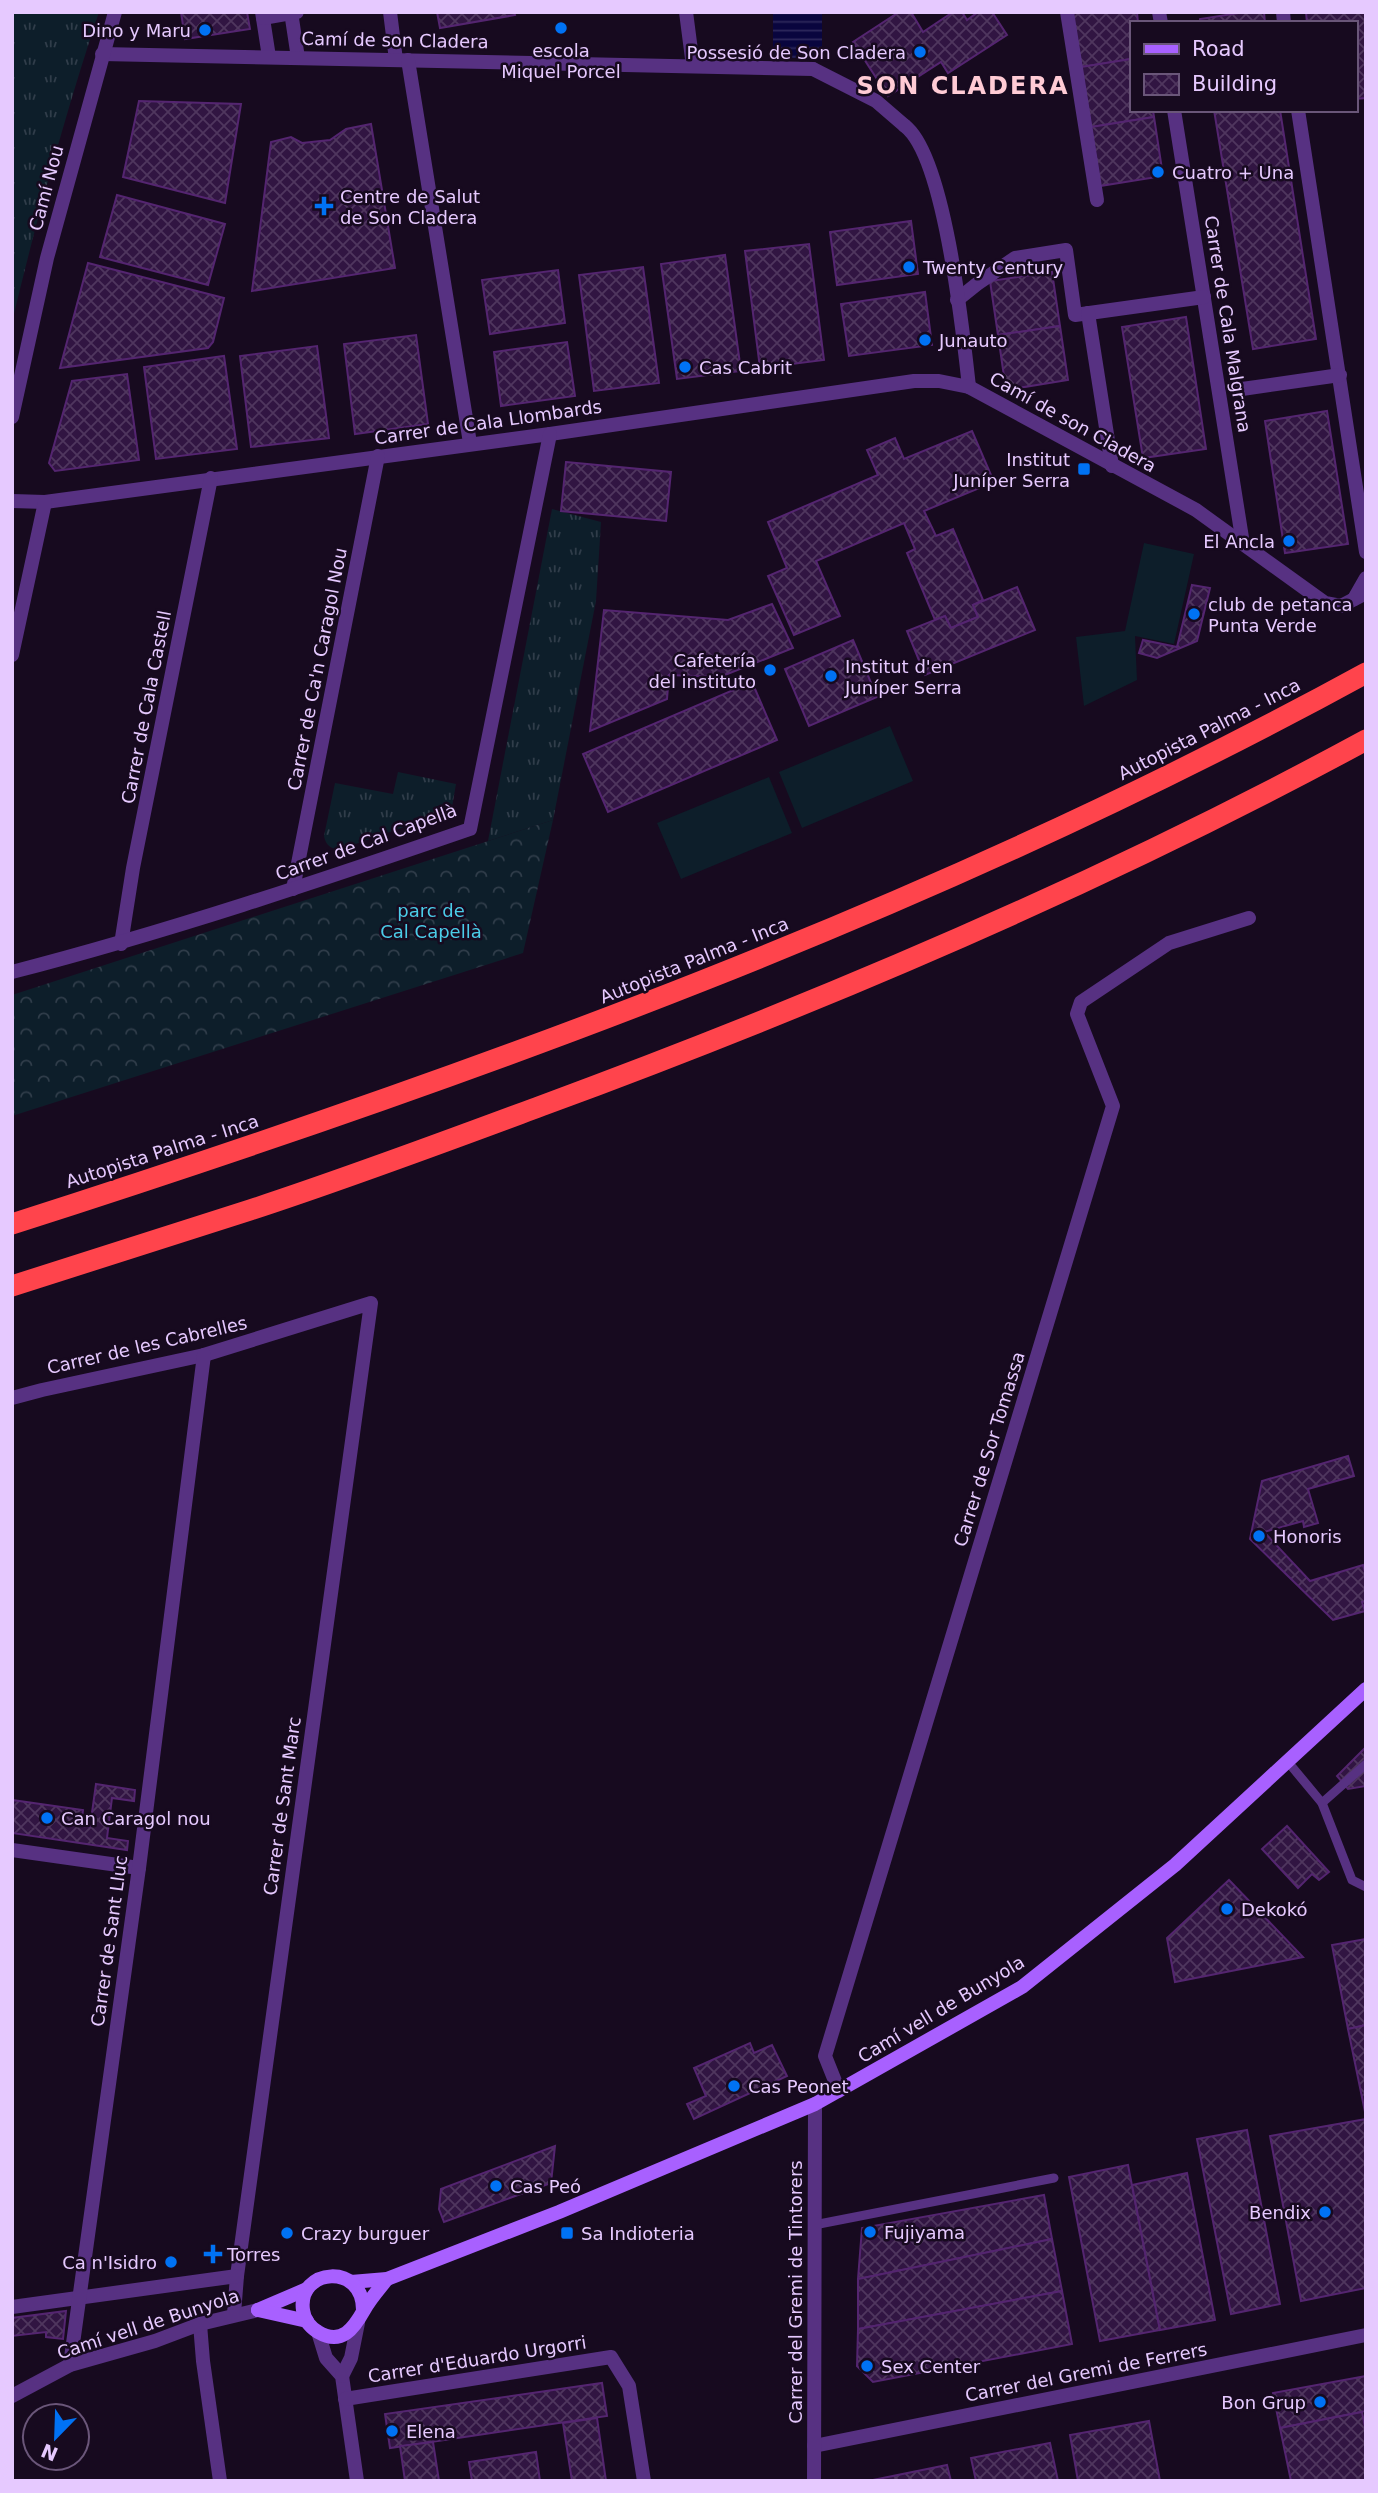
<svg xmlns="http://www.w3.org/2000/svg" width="1378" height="2493" font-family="'DejaVu Sans',sans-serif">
  <defs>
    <pattern id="grass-tufts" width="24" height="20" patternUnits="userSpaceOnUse" patternTransform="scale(1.75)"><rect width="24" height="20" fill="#0d1e2a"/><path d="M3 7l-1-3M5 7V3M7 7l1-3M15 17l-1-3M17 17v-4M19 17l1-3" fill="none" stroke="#303d4a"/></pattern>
    <pattern id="forest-crowns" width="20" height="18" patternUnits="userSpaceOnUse" patternTransform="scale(1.75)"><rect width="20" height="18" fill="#0d1e2a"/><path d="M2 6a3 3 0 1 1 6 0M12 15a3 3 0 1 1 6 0" fill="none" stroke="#303d4a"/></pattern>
    <pattern id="water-rules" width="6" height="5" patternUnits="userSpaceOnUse" patternTransform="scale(1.75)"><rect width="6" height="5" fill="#09053e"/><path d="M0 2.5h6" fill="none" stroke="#2d285b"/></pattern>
    <pattern id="building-cross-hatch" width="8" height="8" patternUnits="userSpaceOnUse" patternTransform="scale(1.75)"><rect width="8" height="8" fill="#311542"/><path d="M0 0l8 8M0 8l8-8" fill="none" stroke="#4f365e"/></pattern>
  </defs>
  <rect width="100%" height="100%" fill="#170a1f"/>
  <g fill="url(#grass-tufts)">
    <path d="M 12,12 L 99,12 C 65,114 37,218 12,322 Z"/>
    <path d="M 552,509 L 601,522 L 596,601 L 553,820 L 488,841 Z"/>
    <path d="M 398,772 L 456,784 L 452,807 L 444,813 L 344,848 C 334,851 326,847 324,836 L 335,783 L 393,794 Z"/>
  </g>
  <path fill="url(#forest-crowns)" d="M 553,820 L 523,953 L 12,1116 L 12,995 Z"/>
  <g fill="#0d1e2a">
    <path d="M 1144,543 L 1194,554 L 1174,644 L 1135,636 L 1137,680 L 1084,706 L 1076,637 L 1125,631 Z"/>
    <path d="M 890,726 L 913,781 L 802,828 L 779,772 Z"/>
    <path d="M 769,777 L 792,833 L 681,879 L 657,823 Z"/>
  </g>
  <path fill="url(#water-rules)" d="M 822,12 L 822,58 L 773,58 L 773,13 Z"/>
  <g fill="url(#building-cross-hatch)" stroke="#542570" stroke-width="2">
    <path d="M 181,12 L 247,12 L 250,29 L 185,39 Z"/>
    <path d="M 437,12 L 514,12 L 515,15 L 440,28 Z"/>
    <path d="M 899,12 L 911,12 L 923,32 L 953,12 L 962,12 L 967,20 L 978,12 L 992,12 L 1007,35 L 948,73 L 941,62 L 888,96 L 853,42 Z"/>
    <path d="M 1072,12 L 1137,12 L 1138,23 L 1131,23 L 1131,59 L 1081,67 Z"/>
    <path d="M 1245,12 L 1264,12 L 1265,23 L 1200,23 L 1200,19 Z"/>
    <path d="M 1306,12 L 1366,12 L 1366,98 L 1355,99 L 1355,23 L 1307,23 Z"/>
    <path d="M 1131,59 L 1131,110 L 1153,110 L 1154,117 L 1091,127 L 1081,67 Z"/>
    <path d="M 139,101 L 241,104 L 225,203 L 123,177 Z"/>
    <path d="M 1214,110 L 1280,110 L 1316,339 L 1253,349 Z"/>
    <path d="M 1154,117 L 1163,176 L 1100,186 L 1091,127 Z"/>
    <path d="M 371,124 L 395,268 L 252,291 L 271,142 L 291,137 L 302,143 L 330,140 L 346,129 Z"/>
    <path d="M 117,195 L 225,224 L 208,285 L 100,257 Z"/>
    <path d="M 911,221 L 918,274 L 837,285 L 830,232 Z"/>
    <path d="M 809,244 L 824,360 L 760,368 L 745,251 Z"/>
    <path d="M 725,255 L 741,371 L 677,379 L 661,264 Z"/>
    <path d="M 88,263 L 224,298 L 213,342 L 208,348 L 60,368 Z"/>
    <path d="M 643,267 L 659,383 L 594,391 L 579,275 Z"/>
    <path d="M 558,270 L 565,323 L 490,334 L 482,280 Z"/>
    <path d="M 1052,272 L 1060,326 L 998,335 L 990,281 Z"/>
    <path d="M 925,292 L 932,345 L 849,356 L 841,304 Z"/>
    <path d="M 1186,317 L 1206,449 L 1143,458 L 1122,327 Z"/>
    <path d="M 1060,326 L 1068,380 L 1006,390 L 998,335 Z"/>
    <path d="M 416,335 L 428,424 L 355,434 L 344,344 Z"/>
    <path d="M 567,342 L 575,396 L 501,406 L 494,352 Z"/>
    <path d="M 317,346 L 329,438 L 251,447 L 240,356 Z"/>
    <path d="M 224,356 L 237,449 L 156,459 L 144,367 Z"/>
    <path d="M 127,374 L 139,460 L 55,471 L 49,463 L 72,381 Z"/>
    <path d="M 1327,411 L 1348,544 L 1285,553 L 1265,421 Z"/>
    <path d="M 972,431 L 994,482 L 924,511 L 936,536 L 953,529 L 983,600 L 973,605 L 978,617 L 951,628 L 945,616 L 935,620 L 907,553 L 915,549 L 904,523 L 816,561 L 840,616 L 794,635 L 768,576 L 787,568 L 768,522 L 878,475 L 867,450 L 895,438 L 904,459 Z"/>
    <path d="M 566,462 L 671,472 L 666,521 L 561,511 Z"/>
    <path d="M 1192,585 L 1210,588 L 1197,641 L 1157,658 L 1139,653 L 1143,640 L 1177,647 Z"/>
    <path d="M 1017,587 L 1035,630 L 925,675 L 907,631 L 945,616 L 951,628 L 978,617 L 973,605 Z"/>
    <path d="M 772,604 L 793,648 L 720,677 L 669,675 L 667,699 L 590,731 L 604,610 L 728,620 Z"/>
    <path d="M 853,640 L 877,697 L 809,726 L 785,669 Z"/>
    <path d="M 752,682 L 777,740 L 608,812 L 583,754 Z"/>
    <path d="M 1348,1456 L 1354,1476 L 1308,1489 L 1318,1523 L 1304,1527 L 1303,1521 L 1264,1532 L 1310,1581 L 1363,1565 L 1366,1575 L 1366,1601 L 1362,1602 L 1365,1611 L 1333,1620 L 1250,1539 L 1262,1481 Z"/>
    <path d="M 1366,1747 L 1366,1786 L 1348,1789 L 1337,1776 Z"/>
    <path d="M 96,1784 L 135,1790 L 134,1801 L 112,1798 L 107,1838 L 128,1841 L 127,1850 L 12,1833 L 12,1800 L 83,1810 L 81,1826 L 90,1827 Z"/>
    <path d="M 1287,1826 L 1329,1872 L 1319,1880 L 1312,1874 L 1298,1888 L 1262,1849 Z"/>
    <path d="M 1229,1880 L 1303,1957 L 1175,1982 L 1167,1938 Z"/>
    <path d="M 1366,1939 L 1366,2025 L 1348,2029 L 1332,1945 Z"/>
    <path d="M 1366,2025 L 1366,2112 L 1365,2112 L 1348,2029 Z"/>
    <path d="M 750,2043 L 754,2053 L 772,2045 L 787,2076 L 694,2119 L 687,2104 L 706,2096 L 694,2068 Z"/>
    <path d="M 1366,2119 L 1366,2288 L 1301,2301 L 1270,2136 Z"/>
    <path d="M 1247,2130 L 1280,2304 L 1231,2314 L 1197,2139 Z"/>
    <path d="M 555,2146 L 551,2183 L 444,2222 L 439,2209 L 441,2189 Z"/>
    <path d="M 1128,2165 L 1160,2330 L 1100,2341 L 1069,2177 Z"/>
    <path d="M 1187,2173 L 1215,2320 L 1160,2330 L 1132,2185 Z"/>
    <path d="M 1044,2195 L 1052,2239 L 858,2279 L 862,2228 Z"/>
    <path d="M 1052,2239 L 1062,2291 L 858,2329 L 858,2279 Z"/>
    <path d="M 1062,2291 L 1072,2344 L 873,2382 L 857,2366 L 858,2329 Z"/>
    <path d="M 66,2311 L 63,2339 L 46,2337 L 46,2332 L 12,2336 L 12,2318 Z"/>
    <path d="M 1366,2376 L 1366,2411 L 1280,2428 L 1273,2393 Z"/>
    <path d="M 602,2383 L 607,2416 L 390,2448 L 385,2414 Z"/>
    <path d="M 1362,2412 L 1366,2432 L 1366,2481 L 1291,2481 L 1280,2428 Z"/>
    <path d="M 597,2418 L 606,2481 L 572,2481 L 563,2423 Z"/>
    <path d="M 1149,2421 L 1160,2481 L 1078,2481 L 1070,2435 Z"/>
    <path d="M 433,2442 L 439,2481 L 405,2481 L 400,2446 Z"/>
    <path d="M 1050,2443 L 1058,2481 L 976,2481 L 971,2458 Z"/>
    <path d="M 536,2452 L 540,2481 L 472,2481 L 469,2462 Z"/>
    <path d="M 947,2465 L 951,2481 L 868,2481 Z"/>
  </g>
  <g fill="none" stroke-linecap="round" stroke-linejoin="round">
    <g stroke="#573182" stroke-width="9">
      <path d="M 1288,1762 L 1322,1803 L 1366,1764"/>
      <path d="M 1322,1803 L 1352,1880 L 1366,1887"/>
      <path d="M 814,2225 L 1054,2178"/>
    </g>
    <g stroke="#573182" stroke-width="14">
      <path d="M 686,12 L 693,66"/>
      <path d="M 1067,12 L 1097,200"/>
      <path d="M 1159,12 L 1161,23"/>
      <path d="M 813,69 L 876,101 L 905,126"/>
      <path d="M 1174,110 L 1243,544"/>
      <path d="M 957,300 L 977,284 L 1015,258 L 1066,250 L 1075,315 L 1204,297"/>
      <path d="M 200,2324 L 203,2361 L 220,2481"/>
    </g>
    <g stroke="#573182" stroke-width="14">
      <path d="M 262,12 L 269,57"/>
      <path d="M 291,12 L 298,58"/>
      <path d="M 390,12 L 396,60"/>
      <path d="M 1283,12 L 1284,23"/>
      <path d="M 263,18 L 297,12"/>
      <path d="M 102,54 L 813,69"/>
      <path d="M 408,60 L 470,443"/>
      <path d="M 1298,110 L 1366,552"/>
      <path d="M 905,126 C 945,157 963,332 969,387"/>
      <path d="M 1088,313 L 1112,466"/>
      <path d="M 1242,389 L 1340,375"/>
      <path d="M 12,501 L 45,502 L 550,434 L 914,381 L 939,381 L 969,387 L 1196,510 L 1325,603 L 1341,606 L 1366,593"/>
      <path d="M 1354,599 L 1366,578"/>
      <path d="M 12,655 L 45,502"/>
      <path d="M 293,889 L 378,456"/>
      <path d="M 121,944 L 133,868 L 211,478"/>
      <path d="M 12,972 C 167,932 319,881 470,829 L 550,434"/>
      <path d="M 12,1398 L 42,1390 L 204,1355 L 371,1303 L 237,2276 L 234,2314"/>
      <path d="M 12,1850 L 139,1868"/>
      <path d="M 839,2091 L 825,2056 L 1113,1106 L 1077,1014 L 1081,1002 L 1169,943 L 1249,918"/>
      <path d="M 12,2307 L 237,2276"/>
      <path d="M 318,2332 L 326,2358 L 342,2376 L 357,2481"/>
      <path d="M 70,2365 L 139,1868 L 204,1355"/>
      <path d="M 342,2376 L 351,2358 L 358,2323"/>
      <path d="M 345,2399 L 611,2357 L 629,2386 L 644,2481"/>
      <path d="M 814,2446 L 1366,2335"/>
      <path d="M 814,2481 L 815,2104"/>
    </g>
    <g stroke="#573182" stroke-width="14">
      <path d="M 12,417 L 47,258 L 115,12"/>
      <path d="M 12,2396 L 70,2365 L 155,2341 L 200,2324 L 258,2310"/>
    </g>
    <g stroke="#a860ff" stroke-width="14">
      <path d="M 351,2282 L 387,2279 L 559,2212 L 815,2104 L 1022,1987 L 1175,1865 L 1366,1689"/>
      <path d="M 258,2310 L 307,2289"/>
      <path d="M 258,2310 L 307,2321"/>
      <path d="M 363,2311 C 364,2262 297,2268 303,2310 C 304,2319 310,2327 318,2332 C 342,2346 354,2328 364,2310 C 370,2299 379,2289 387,2279"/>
    </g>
    <g stroke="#ff444c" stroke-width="21">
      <path d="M 12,1224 C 477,1075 937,908 1366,673"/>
      <path d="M 12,1286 C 91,1260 171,1236 250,1210 C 348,1178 444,1142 541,1106 C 823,1002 1101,884 1366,740"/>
    </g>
  </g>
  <g fill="#0072f4" stroke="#170a1f" stroke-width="2.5">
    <circle cx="561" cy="28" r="7"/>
    <circle cx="205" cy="30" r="7"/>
    <circle cx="920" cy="52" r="7"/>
    <circle cx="1158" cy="172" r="7"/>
    <path d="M320.5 195.5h7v7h7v7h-7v7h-7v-7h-7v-7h7z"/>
    <circle cx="909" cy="267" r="7"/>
    <circle cx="925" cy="340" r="7"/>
    <circle cx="685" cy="367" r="7"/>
    <rect x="1077" y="462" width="14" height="14" rx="3.5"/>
    <circle cx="1289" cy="541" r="7"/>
    <circle cx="1194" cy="614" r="7"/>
    <circle cx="770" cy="670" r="7"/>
    <circle cx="831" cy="676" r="7"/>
    <circle cx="1259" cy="1536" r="7"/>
    <circle cx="47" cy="1818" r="7"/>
    <circle cx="1227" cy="1909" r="7"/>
    <circle cx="734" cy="2086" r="7"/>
    <circle cx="496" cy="2186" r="7"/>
    <circle cx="1325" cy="2212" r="7"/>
    <circle cx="870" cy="2232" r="7"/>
    <circle cx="287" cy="2233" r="7"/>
    <rect x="560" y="2226" width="14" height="14" rx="3.5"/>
    <path d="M209.5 2243.5h7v7h7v7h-7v7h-7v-7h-7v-7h7z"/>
    <circle cx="171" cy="2262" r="7"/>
    <circle cx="867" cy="2366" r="7"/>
    <circle cx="1320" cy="2402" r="7"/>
    <circle cx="392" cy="2431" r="7"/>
  </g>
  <g text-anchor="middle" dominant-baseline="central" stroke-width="5" stroke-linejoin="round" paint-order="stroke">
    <g font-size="18" fill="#e6c9ff" stroke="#170a1f" text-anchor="start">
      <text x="191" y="30" text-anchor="end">Dino y Maru</text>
      <text x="561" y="50" text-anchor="middle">escola<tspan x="561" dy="21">Miquel Porcel</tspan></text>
      <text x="906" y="52" text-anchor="end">Possesió de Son Cladera</text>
      <text x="1172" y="172">Cuatro + Una</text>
      <text x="340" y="196">Centre de Salut<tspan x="340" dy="21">de Son Cladera</tspan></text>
      <text x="923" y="267">Twenty Century</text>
      <text x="939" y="340">Junauto</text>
      <text x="699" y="367">Cas Cabrit</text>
      <text x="1070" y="459" text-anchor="end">Institut<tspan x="1070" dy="21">Juníper Serra</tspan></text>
      <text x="1275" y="541" text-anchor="end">El Ancla</text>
      <text x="1208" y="604">club de petanca<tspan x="1208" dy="21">Punta Verde</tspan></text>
      <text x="756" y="660" text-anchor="end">Cafetería<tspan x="756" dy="21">del instituto</tspan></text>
      <text x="845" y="666">Institut d'en<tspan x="845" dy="21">Juníper Serra</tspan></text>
      <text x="1273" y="1536">Honoris</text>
      <text x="61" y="1818">Can Caragol nou</text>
      <text x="1241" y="1909">Dekokó</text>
      <text x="748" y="2086">Cas Peonet</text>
      <text x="510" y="2186">Cas Peó</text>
      <text x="1311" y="2212" text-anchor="end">Bendix</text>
      <text x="884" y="2232">Fujiyama</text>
      <text x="301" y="2233">Crazy burguer</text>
      <text x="581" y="2233">Sa Indioteria</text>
      <text x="227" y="2254">Torres</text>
      <text x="157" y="2262" text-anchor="end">Ca n'Isidro</text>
      <text x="881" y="2366">Sex Center</text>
      <text x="1306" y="2402" text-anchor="end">Bon Grup</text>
      <text x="406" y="2431">Elena</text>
    </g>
    <g font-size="18" fill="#e6c9ff" stroke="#170a1f">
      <text transform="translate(395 40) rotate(1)">Camí de son Cladera</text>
      <text transform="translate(46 188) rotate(-75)">Camí Nou</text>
      <text transform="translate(1228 324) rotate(81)">Carrer de Cala Malgrana</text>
      <text transform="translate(488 422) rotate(-8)">Carrer de Cala Llombards</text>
      <text transform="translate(1073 422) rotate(29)">Camí de son Cladera</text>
      <text transform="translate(317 669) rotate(-79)">Carrer de Ca'n Caragol Nou</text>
      <text transform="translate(146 707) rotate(-79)">Carrer de Cala Castell</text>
      <text transform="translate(1209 729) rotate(-27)">Autopista Palma - Inca</text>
      <text transform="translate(366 842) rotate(-20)">Carrer de Cal Capellà</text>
      <text transform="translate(694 960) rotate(-22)">Autopista Palma - Inca</text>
      <text transform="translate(162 1151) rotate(-18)">Autopista Palma - Inca</text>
      <text transform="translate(147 1345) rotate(-13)">Carrer de les Cabrelles</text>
      <text transform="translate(989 1449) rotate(-73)">Carrer de Sor Tomassa</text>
      <text transform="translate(282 1806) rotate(-82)">Carrer de Sant Marc</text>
      <text transform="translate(109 1941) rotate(-82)">Carrer de Sant Lluc</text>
      <text transform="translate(941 2009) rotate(-31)">Camí vell de Bunyola</text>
      <text transform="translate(795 2292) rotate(-90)">Carrer del Gremi de Tintorers</text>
      <text transform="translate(148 2324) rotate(-18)">Camí vell de Bunyola</text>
      <text transform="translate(477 2359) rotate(-9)">Carrer d'Eduardo Urgorri</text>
      <text transform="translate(1086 2372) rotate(-11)">Carrer del Gremi de Ferrers</text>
    </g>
    <g font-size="18" fill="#4bcce8" stroke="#170a1f">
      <text x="431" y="910">parc de<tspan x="431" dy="21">Cal Capellà</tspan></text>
    </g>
    <g font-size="24" font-weight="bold" letter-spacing="2" fill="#ffcbd5" stroke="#170a1f">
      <text x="963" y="86">SON CLADERA</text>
    </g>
  </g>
  <rect width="1378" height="2493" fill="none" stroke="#e6c9ff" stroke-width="28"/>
  <rect x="1130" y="21" width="228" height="91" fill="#170a1f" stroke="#6a5679" stroke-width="2"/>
  <rect x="1144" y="44" width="35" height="10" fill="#a860ff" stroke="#6a5679" stroke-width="2"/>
  <text x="1192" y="56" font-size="21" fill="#e6c9ff">Road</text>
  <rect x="1144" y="74" width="35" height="21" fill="url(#building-cross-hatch)" stroke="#6a5679" stroke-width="2"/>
  <text x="1192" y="91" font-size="21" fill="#e6c9ff">Building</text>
  <g transform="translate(56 2437) rotate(203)"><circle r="33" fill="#170a1f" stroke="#6a5679" stroke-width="2"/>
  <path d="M0-5L12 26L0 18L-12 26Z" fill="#0072f4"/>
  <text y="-10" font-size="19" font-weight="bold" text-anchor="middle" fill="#e6c9ff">N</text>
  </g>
</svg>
